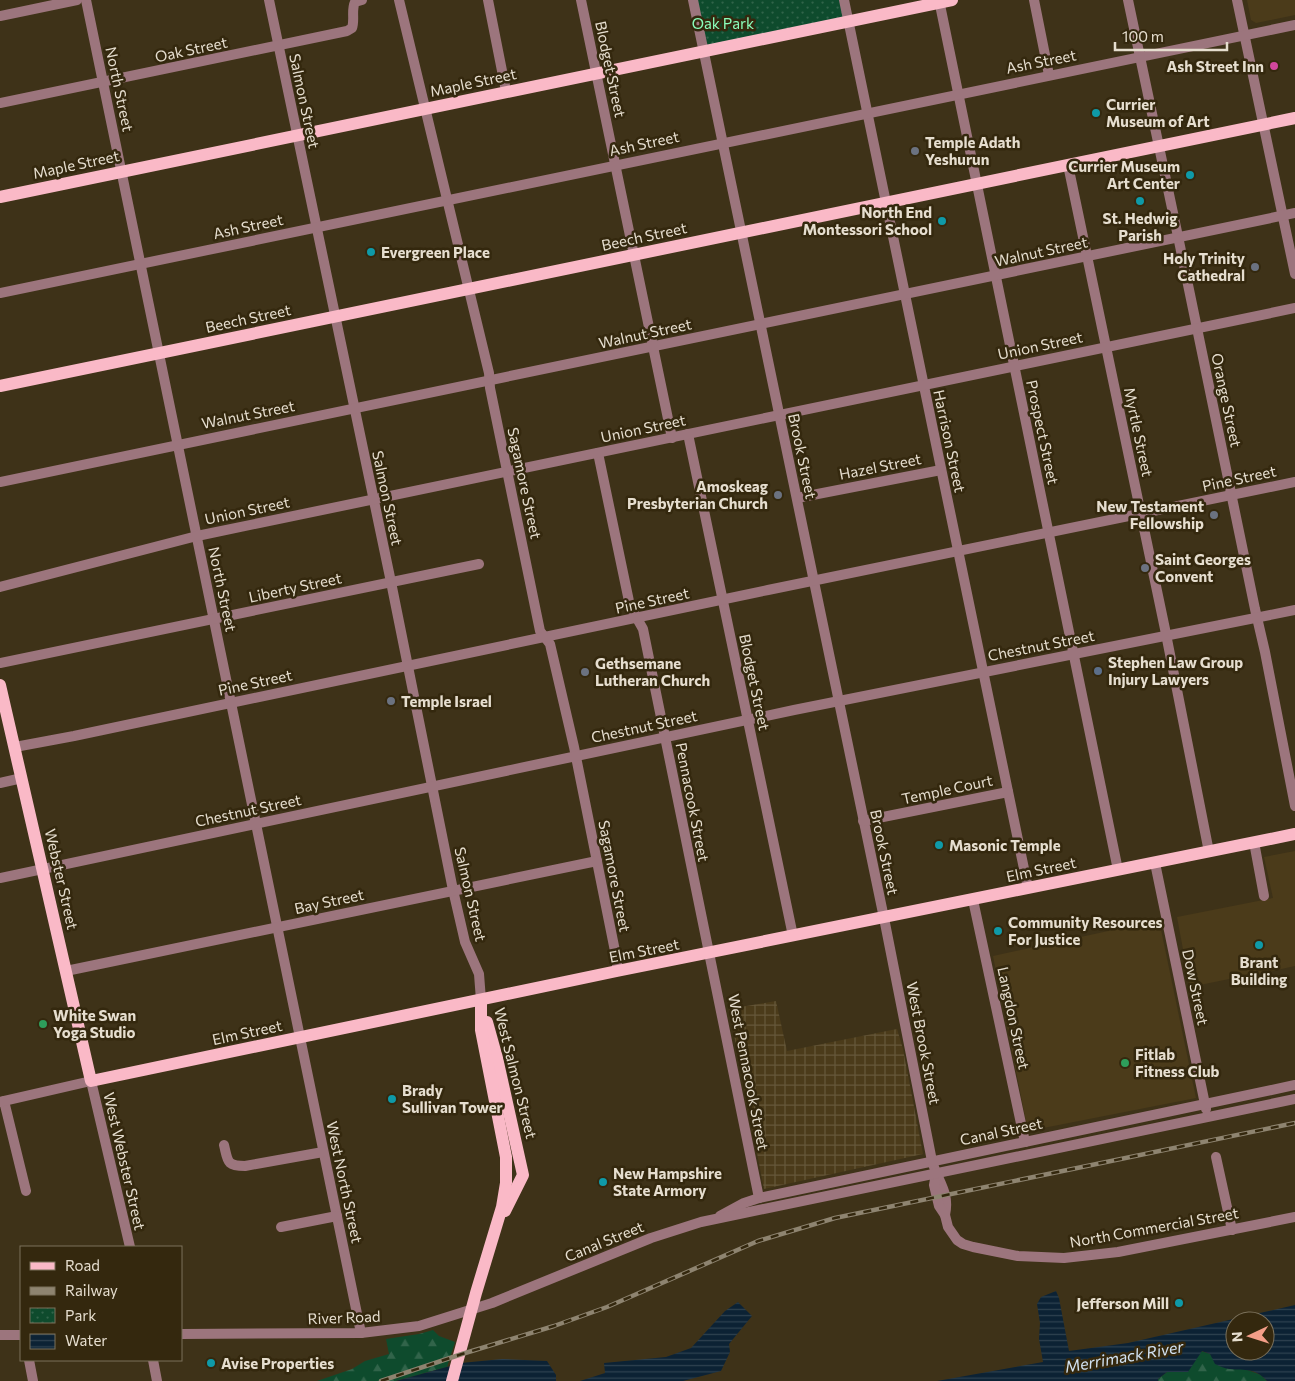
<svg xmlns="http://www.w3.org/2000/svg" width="1295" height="1381" font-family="Commissioner,sans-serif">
  <defs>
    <pattern id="industrial-grid" width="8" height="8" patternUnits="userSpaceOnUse" patternTransform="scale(1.25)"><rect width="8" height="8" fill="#4b3b1a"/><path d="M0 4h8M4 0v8" fill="none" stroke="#65573a"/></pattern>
    <pattern id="forest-firs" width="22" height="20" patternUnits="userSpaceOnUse" patternTransform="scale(1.25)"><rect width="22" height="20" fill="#0e4b2d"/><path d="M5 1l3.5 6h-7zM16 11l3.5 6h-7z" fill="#31644a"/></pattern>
    <pattern id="park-dots" width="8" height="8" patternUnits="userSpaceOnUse" patternTransform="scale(1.25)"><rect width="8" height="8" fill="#0e4b2d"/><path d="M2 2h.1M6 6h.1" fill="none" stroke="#31644a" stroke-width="1.8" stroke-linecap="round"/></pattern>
    <pattern id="water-rules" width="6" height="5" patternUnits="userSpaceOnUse" patternTransform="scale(1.25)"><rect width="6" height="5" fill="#0c2234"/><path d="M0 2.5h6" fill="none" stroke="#2f4250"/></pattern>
  </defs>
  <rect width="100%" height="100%" fill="#3e3218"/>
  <g fill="#4b3b1a">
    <path d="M 1247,0 L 1295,0 L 1295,15 L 1256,23 L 1251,20 Z"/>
    <path d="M 1295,851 L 1295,966 L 1235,979 L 1234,978 L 1190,987 L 1177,917 L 1273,898 L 1264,857 Z"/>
    <path d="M 1159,920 L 1196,1098 L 1028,1131 L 993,956 Z"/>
  </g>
  <path fill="url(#industrial-grid)" d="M 776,1001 L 787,1051 L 897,1029 L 903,1049 L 923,1154 L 764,1189 L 729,1009 Z"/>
  <g fill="url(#forest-firs)">
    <path d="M 433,1330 L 439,1336 L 455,1342 L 447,1367 L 396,1381 L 317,1381 L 352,1369 L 365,1361 L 389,1354 L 386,1339 L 419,1334 Z"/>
    <path d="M 1201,1351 L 1210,1354 L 1229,1369 L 1245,1369 L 1261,1375 L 1267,1381 L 1158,1381 L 1158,1379 L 1167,1372 C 1182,1373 1194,1364 1201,1351 Z"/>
  </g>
  <path fill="url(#park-dots)" d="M 693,0 L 844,0 L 847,16 L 704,52 Z"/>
  <g fill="url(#water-rules)" fill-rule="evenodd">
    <path d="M 1056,1291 L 1059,1298 L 1069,1351 L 1128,1343 L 1295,1305 L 1295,1381 L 1267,1381 C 1254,1367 1246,1371 1230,1369 C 1225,1369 1220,1366 1215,1364 L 1210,1354 L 1202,1351 L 1188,1372 L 1167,1372 L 1158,1379 L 1158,1381 L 937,1381 L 1043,1362 L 1039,1339 L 1040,1323 L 1037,1304 L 1041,1297 ZM 1235,1321 L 1265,1321 L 1265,1351 L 1235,1351 Z"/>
    <path d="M 738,1302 L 752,1316 L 729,1344 L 730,1352 L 721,1371 L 683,1381 L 580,1381 L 605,1373 L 604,1363 L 666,1357 L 691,1348 L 725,1311 Z"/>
    <path d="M 502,1359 L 547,1361 L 556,1375 L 556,1381 L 396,1381 L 461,1363 Z"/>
  </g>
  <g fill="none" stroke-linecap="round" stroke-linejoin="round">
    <g stroke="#9c757d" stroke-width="10">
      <path d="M 86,0 L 361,1333"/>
      <path d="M 269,0 L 391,582 L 453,890 L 465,942 L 479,974 L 481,1000"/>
      <path d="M 399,0 L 489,373 L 490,388 L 540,631 L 550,644 L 574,747 L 617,961 L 617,971"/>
      <path d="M 488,0 L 506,91"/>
      <path d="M 581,0 L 672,438"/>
      <path d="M 693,0 L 884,918 L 932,1161 C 938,1182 950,1192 945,1215"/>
      <path d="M 844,0 L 1028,888"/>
      <path d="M 939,0 L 1118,870"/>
      <path d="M 1034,0 L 1049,75"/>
      <path d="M 1128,0 L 1180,246 L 1255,609 L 1265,652 L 1295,806"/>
      <path d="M 1237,0 L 1295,274"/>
      <path d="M 0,16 L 77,0"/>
      <path d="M 0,103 L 347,31 L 352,28 C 355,20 351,10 355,2 L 362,0"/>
      <path d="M 1068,165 L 1165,629 L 1209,852"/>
      <path d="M 0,293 L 1295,25"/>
      <path d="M 688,434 L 793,936"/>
      <path d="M 598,453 L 630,606 L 643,629 L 759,1198"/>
      <path d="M 0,482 L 1295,213"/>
      <path d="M 797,498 L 941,470"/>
      <path d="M 0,587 L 197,536 L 1295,308"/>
      <path d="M 0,663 L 479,564"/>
      <path d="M 15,747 L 74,736 L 768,590 L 1295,482"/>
      <path d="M 0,783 L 22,778"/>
      <path d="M 863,821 L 1008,792"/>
      <path d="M 1254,842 L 1264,896"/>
      <path d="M 1155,863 L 1206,1109"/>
      <path d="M 0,878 L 794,710 L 1295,610"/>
      <path d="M 973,900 L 1025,1142"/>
      <path d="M 66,971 L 597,861"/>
      <path d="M 4,1101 L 26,1191"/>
      <path d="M 0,1102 L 91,1081 L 130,1247"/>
      <path d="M 224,1145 C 228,1161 226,1166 245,1166 L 323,1152"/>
      <path d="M 1216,1157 L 1232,1230"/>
      <path d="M 936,1174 L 934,1185 L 939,1206 L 945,1215 L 948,1227 L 957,1240 L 963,1244 L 973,1247 L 1018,1256 L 1064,1258 L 1118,1252 L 1295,1217"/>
      <path d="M 720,1216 L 744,1203 L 759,1198 L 1295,1085"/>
      <path d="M 281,1227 L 337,1216"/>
      <path d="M 181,1334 L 361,1333 L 419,1326 L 492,1303 L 651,1238 L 701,1222 L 1295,1099"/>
      <path d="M 0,1335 L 21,1335"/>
      <path d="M 29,1360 L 33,1381"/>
      <path d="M 153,1360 L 157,1381"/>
    </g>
    <g stroke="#fab9c7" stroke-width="12">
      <path d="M 0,197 L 952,0"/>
      <path d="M 0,386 L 1295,118"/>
      <path d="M 0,685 L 91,1081 L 617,971 L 1295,834"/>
      <path d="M 487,1022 L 497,1058 L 523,1175 L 505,1211"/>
      <path d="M 452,1381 L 476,1293 L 502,1207 L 506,1183 L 506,1157 L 481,1030 L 481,1000"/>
    </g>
    <defs>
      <path id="rail" d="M 381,1381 L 462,1354 L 554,1326 L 607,1307 L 758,1241 L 835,1218 L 1295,1123"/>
    </defs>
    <use href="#rail" stroke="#8e8470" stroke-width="4.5"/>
    <use href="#rail" stroke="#34280e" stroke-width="2.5" stroke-dasharray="8" stroke-linecap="butt"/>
  </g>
  <circle fill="#d1479c" stroke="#34280e" stroke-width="2" cx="1274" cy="66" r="5"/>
  <g fill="#0f9aa8" stroke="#34280e" stroke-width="2">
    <circle cx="1096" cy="113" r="5"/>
    <circle cx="1190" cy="175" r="5"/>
    <circle cx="1140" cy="201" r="5"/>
    <circle cx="942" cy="221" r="5"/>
    <circle cx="371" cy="252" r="5"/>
    <circle cx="939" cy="845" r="5"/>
    <circle cx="998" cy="931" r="5"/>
    <circle cx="1259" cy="945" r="5"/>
    <circle cx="392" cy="1099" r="5"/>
    <circle cx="603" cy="1182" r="5"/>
    <circle cx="1179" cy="1303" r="5"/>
    <circle cx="211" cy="1363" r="5"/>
  </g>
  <g fill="#6b7280" stroke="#34280e" stroke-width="2">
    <circle cx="915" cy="151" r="5"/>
    <circle cx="1255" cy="267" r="5"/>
    <circle cx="778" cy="495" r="5"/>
    <circle cx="1214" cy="515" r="5"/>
    <circle cx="1145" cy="568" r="5"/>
    <circle cx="585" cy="672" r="5"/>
    <circle cx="391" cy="701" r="5"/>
  </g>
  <circle fill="#5c6f8a" stroke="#34280e" stroke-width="2" cx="1098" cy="671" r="5"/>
  <g fill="#2e9e5b" stroke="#34280e" stroke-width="2">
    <circle cx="43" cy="1024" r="5"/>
    <circle cx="1125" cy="1063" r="5"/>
  </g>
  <g text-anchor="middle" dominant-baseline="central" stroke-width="5" stroke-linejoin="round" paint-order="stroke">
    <g font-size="15" fill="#8affbc" stroke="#34280e">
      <text x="723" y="23">Oak Park</text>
    </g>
    <g font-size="15" fill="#e6decf" stroke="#34280e">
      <text transform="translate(191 49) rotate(-12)">Oak Street</text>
      <text transform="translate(1041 61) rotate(-11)">Ash Street</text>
      <text transform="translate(611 69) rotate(78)">Blodget Street</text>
      <text transform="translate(473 82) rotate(-12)">Maple Street</text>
      <text transform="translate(120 89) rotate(78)">North Street</text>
      <text transform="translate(305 101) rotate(78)">Salmon Street</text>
      <text transform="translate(644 143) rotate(-12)">Ash Street</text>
      <text transform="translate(76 164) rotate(-12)">Maple Street</text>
      <text transform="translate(248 226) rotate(-12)">Ash Street</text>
      <text transform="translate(644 236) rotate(-12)">Beech Street</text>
      <text transform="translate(1041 251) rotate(-12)">Walnut Street</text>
      <text transform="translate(248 318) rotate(-12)">Beech Street</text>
      <text transform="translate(645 333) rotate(-12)">Walnut Street</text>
      <text transform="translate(1040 345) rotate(-12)">Union Street</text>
      <text transform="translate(1227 400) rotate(78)">Orange Street</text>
      <text transform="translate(248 414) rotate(-11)">Walnut Street</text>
      <text transform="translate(643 428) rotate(-12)">Union Street</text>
      <text transform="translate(1043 432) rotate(78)">Prospect Street</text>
      <text transform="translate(1139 432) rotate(78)">Myrtle Street</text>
      <text transform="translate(950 441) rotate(78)">Harrison Street</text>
      <text transform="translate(803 456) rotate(78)">Brook Street</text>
      <text transform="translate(880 466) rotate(-11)">Hazel Street</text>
      <text transform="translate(1239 478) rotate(-12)">Pine Street</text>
      <text transform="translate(525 483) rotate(78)">Sagamore Street</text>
      <text transform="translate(388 498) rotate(78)">Salmon Street</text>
      <text transform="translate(247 510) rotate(-12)">Union Street</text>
      <text transform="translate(295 587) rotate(-12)">Liberty Street</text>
      <text transform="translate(223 589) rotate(78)">North Street</text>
      <text transform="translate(652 600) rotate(-12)">Pine Street</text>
      <text transform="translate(1041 645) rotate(-11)">Chestnut Street</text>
      <text transform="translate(255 682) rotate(-12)">Pine Street</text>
      <text transform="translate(755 682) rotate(78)">Blodget Street</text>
      <text transform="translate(644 726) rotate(-12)">Chestnut Street</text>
      <text transform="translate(947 789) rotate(-12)">Temple Court</text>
      <text transform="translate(693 802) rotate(79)">Pennacook Street</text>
      <text transform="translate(248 810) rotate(-12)">Chestnut Street</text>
      <text transform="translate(885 852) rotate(78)">Brook Street</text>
      <text transform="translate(1041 869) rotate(-12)">Elm Street</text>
      <text transform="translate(615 876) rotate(79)">Sagamore Street</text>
      <text transform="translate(62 879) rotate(77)">Webster Street</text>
      <text transform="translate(471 894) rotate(77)">Salmon Street</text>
      <text transform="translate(329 901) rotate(-12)">Bay Street</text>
      <text transform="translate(644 950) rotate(-11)">Elm Street</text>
      <text transform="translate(1196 987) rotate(78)">Dow Street</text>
      <text transform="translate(1014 1018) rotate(78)">Langdon Street</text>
      <text transform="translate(247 1032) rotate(-12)">Elm Street</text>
      <text transform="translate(924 1043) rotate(79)">West Brook Street</text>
      <text transform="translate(749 1072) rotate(79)">West Pennacook Street</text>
      <text transform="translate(516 1073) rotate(76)">West Salmon Street</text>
      <text transform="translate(1001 1131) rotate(-12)">Canal Street</text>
      <text transform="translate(125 1161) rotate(77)">West Webster Street</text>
      <text transform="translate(345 1182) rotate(78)">West North Street</text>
      <text transform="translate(1154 1227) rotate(-10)">North Commercial Street</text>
      <text transform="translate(604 1241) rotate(-22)">Canal Street</text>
      <text transform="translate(344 1317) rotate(-2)">River Road</text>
    </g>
    <g font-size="15" font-weight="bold" fill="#e6decf" stroke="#34280e" text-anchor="start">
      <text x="1264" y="66" text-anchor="end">Ash Street Inn</text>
      <text x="1106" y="104">Currier<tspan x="1106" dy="17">Museum of Art</tspan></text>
      <text x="925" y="142">Temple Adath<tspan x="925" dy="17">Yeshurun</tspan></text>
      <text x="1180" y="166" text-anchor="end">Currier Museum<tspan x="1180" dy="17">Art Center</tspan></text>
      <text x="932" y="212" text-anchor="end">North End<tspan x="932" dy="17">Montessori School</tspan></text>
      <text x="1140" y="218" text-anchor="middle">St. Hedwig<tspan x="1140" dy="17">Parish</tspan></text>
      <text x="381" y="252">Evergreen Place</text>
      <text x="1245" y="258" text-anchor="end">Holy Trinity<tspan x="1245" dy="17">Cathedral</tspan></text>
      <text x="768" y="486" text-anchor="end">Amoskeag<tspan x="768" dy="17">Presbyterian Church</tspan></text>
      <text x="1204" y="506" text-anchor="end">New Testament<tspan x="1204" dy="17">Fellowship</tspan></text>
      <text x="1155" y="559">Saint Georges<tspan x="1155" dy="17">Convent</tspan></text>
      <text x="1108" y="662">Stephen Law Group<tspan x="1108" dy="17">Injury Lawyers</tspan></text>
      <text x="595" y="663">Gethsemane<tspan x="595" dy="17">Lutheran Church</tspan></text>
      <text x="401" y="701">Temple Israel</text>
      <text x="949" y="845">Masonic Temple</text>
      <text x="1008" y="922">Community Resources<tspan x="1008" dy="17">For Justice</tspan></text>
      <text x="1259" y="962" text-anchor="middle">Brant<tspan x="1259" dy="17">Building</tspan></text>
      <text x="53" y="1015">White Swan<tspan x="53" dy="17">Yoga Studio</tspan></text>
      <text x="1135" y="1054">Fitlab<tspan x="1135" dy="17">Fitness Club</tspan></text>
      <text x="402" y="1090">Brady<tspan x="402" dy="17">Sullivan Tower</tspan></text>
      <text x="613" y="1173">New Hampshire<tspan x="613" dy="17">State Armory</tspan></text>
      <text x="1169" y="1303" text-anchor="end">Jefferson Mill</text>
      <text x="221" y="1363">Avise Properties</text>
    </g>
    <g font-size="16" font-style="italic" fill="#d2e3f3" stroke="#34280e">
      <text transform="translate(1124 1356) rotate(-10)">Merrimack River</text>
    </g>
  </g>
  <rect x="20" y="1246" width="162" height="115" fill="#34280e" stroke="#7b715b"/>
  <rect x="30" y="1262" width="25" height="8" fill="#fab9c7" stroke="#7b715b"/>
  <text x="65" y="1271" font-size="15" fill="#e6decf">Road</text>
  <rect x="30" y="1287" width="25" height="8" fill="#8e8470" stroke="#7b715b"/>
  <text x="65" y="1296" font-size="15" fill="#e6decf">Railway</text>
  <rect x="30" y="1308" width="25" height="15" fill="url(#park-dots)" stroke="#7b715b"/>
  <text x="65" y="1321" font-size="15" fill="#e6decf">Park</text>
  <rect x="30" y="1334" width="25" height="15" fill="url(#water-rules)" stroke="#7b715b"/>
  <text x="65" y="1346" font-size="15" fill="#e6decf">Water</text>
  <g transform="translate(1250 1336) rotate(266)"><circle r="24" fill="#34280e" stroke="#7b715b"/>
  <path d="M0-4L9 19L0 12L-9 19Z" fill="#f49e88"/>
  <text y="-8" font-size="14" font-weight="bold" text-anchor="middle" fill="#e6decf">N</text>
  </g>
  <path d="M1115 42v8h112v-8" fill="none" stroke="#e6decf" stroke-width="2.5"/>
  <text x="1122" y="42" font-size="15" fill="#e6decf" stroke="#34280e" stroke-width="4" paint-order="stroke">100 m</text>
</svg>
